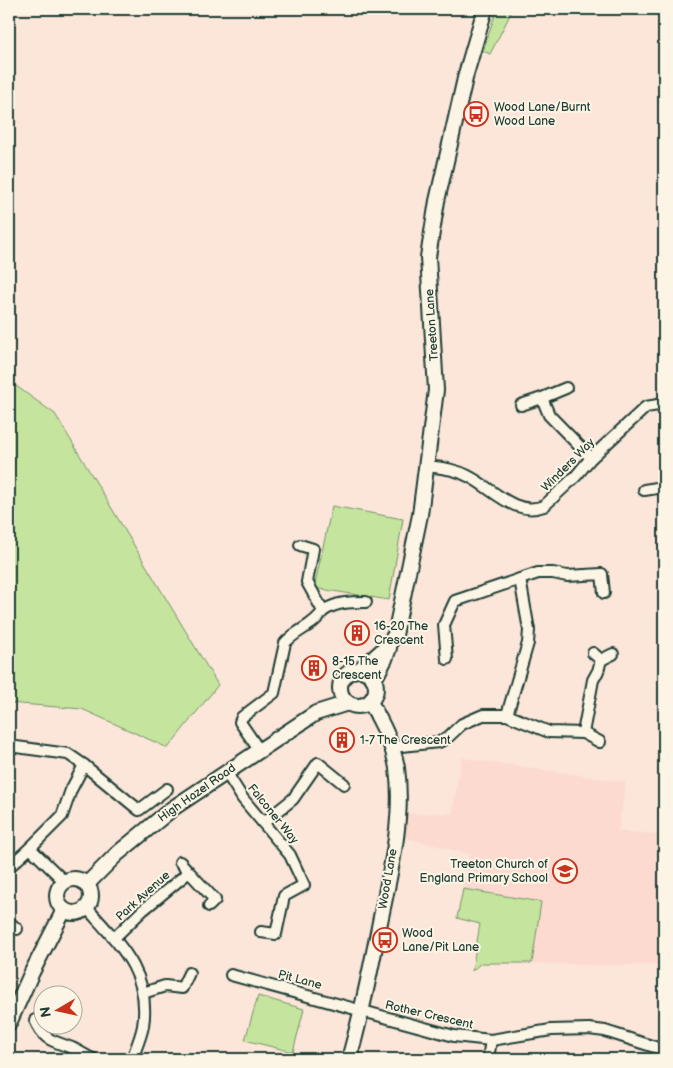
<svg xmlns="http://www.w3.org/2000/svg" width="673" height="1068" font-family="'Balsamiq Sans',sans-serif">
  <rect width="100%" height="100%" fill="#fce5d9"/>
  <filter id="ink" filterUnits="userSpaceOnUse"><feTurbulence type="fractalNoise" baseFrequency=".02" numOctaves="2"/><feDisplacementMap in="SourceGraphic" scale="10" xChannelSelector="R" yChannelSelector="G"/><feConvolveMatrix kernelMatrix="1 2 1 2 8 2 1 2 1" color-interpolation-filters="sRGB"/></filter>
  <g filter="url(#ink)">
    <path fill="#fcdad0" d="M 462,758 L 626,782 L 618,831 L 664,835 L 664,965 L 605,965 L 532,963 L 541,902 L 463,889 L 470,854 L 403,837 L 405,814 L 452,813 Z"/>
    <g fill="#c5e59e" stroke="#729169">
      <path d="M 497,9 L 513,9 L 490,54 L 483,51 Z"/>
      <path d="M 9,381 L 55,414 L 218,685 L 168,748 L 82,709 L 9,703 Z"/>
      <path d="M 332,506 L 403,519 L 389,600 L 314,588 Z"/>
      <path d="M 463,889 L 541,902 L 532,963 L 481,963 L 472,971 L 480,924 L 457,918 Z"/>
      <path d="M 258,996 L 304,1009 L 293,1052 L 245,1040 Z"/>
    </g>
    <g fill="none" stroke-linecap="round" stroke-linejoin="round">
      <defs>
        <g id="street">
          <path d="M 566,388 L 542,398 L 549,415 L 591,458"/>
          <path d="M 521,405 L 542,398"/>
          <path d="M 427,466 C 441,468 455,469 468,476 C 493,488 514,517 544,506 L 576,476 L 591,458 L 646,407 L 664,404"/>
          <path d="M 644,490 L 664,487"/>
          <path d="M 323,611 C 337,602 349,602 366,602"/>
          <path d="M 447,659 L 444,625 L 455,601 L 538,573 L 553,573 L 567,576 L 602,574 L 604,593"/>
          <path d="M 601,660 L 613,654"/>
          <path d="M 507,715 L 528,643 L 529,630 L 520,579"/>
          <path d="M 583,733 L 600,742"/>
          <path d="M 9,746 L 68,754 L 84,765 L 139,810 L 167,789"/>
          <path d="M 392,747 L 439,742 L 447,738 L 462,724 L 483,715 L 507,715 L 549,732 L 583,733 L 593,680 L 598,671 L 601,660 L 593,653"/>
          <path d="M 259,750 L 240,722 L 242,717 L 274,693 L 285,643 C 296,630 314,626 323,611 L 307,582 L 313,549 L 300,545"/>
          <path d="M 226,772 L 243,799 L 290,855 L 304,885 L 284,896 L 276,934 L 261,932"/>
          <path d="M 263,823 L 293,799 L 318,763 L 344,784"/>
          <path d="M 180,862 L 189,872"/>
          <path d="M 9,867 L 30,848"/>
          <path d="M 65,882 L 30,848 L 62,816 L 71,790 L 84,765"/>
          <path d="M 86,907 C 119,944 151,972 143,1026 C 141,1037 136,1048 132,1059"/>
          <path d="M 9,922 L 17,929"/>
          <path d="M 114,938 L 143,910 L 189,872 L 215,900 L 209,906"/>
          <path d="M 231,975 L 454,1036 L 491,1040 L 551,1030 L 589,1029 L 605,1031 L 664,1050"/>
          <path d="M 143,993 L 165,986 L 182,988 L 189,973"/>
          <path d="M 35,1020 C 45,1042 52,1040 72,1048 C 79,1051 86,1056 93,1059"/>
          <path d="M 488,1059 L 491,1040"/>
        </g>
        <g id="secondary">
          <path d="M 359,670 C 372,659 386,650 395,635 L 420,515 L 436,390 L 428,257 L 437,201 L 466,74 L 485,9"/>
          <circle cx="358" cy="688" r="18"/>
          <path d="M 374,680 L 385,659 L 389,648"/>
          <circle cx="74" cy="896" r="17"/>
          <path d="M 86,885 L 117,854 L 173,808 L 316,713 L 348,703"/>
          <path d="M 9,1023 L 32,972 L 64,910"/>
          <path d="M 349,1059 C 362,1014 371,968 380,922 C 390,873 404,819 397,768 C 393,744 382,723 370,702"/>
        </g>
      </defs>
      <use href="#street" stroke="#1f3d34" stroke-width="14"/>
      <use href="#secondary" stroke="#1f3d34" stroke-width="18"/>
      <use href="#street" stroke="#fcf5e5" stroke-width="10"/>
      <use href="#secondary" stroke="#fcf5e5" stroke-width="14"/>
    </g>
  </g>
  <defs>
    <symbol id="bus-ring" viewBox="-11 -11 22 22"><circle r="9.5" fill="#fcf5e5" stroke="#c8321e" stroke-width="1.5"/><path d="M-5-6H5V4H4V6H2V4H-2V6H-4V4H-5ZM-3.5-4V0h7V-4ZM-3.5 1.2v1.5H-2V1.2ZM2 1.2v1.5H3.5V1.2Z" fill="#c8321e"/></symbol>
    <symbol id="building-ring" viewBox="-11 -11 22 22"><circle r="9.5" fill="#fcf5e5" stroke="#c8321e" stroke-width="1.5"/><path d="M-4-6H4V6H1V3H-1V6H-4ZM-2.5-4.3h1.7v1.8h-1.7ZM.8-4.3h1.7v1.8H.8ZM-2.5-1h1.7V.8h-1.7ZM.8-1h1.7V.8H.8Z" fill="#c8321e"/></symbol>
    <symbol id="school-ring" viewBox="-11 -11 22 22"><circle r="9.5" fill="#fcf5e5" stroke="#c8321e" stroke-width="1.5"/><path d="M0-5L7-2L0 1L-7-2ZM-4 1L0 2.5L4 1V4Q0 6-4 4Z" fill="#c8321e"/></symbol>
  </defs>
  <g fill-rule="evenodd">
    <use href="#bus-ring" x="462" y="100" width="28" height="28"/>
    <use href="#building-ring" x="343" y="619" width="28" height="28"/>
    <use href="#building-ring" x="300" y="654" width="28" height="28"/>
    <use href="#building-ring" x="328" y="726" width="28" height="28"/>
    <use href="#school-ring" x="551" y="857" width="28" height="28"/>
    <use href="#bus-ring" x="371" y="926" width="28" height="28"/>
  </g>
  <g text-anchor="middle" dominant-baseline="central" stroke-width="4" stroke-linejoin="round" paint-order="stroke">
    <g font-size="12" fill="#1f3d34" stroke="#fcf5e5" text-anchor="start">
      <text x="494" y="107">Wood Lane/Burnt<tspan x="494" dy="14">Wood Lane</tspan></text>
      <text x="374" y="626">16-20 The<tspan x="374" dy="14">Crescent</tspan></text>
      <text x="332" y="661">8-15 The<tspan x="332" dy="14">Crescent</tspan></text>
      <text x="360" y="740">1-7 The Crescent</text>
      <text x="548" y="864" text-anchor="end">Treeton Church of<tspan x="548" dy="14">England Primary School</tspan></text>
      <text x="402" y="933">Wood<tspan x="402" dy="14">Lane/Pit Lane</tspan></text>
    </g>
    <g font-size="12" fill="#1f3d34" stroke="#fcf5e5">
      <text transform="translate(432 325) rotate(-94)">Treeton Lane</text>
      <text transform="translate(568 465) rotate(-45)">Winders Way</text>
      <text transform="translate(197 793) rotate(-35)">High Hazel Road</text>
      <text transform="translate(273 814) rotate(51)">Falconer Way</text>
      <text transform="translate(388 879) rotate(-80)">Wood Lane</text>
      <text transform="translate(143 896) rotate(-42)">Park Avenue</text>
      <text transform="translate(300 980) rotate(15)">Pit Lane</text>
      <text transform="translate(429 1015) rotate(13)">Rother Crescent</text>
    </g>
  </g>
  <rect width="673" height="1068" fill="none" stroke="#fcf5e5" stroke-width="30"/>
  <rect x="15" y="15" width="643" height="1038" fill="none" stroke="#1f3d34" stroke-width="2" filter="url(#ink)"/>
  <g transform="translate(58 1010) rotate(261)"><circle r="24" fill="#fcf5e5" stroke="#a4ab9e"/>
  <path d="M0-4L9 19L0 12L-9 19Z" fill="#c8321e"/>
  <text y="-8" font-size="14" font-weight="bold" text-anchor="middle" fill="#1f3d34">N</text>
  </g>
</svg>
